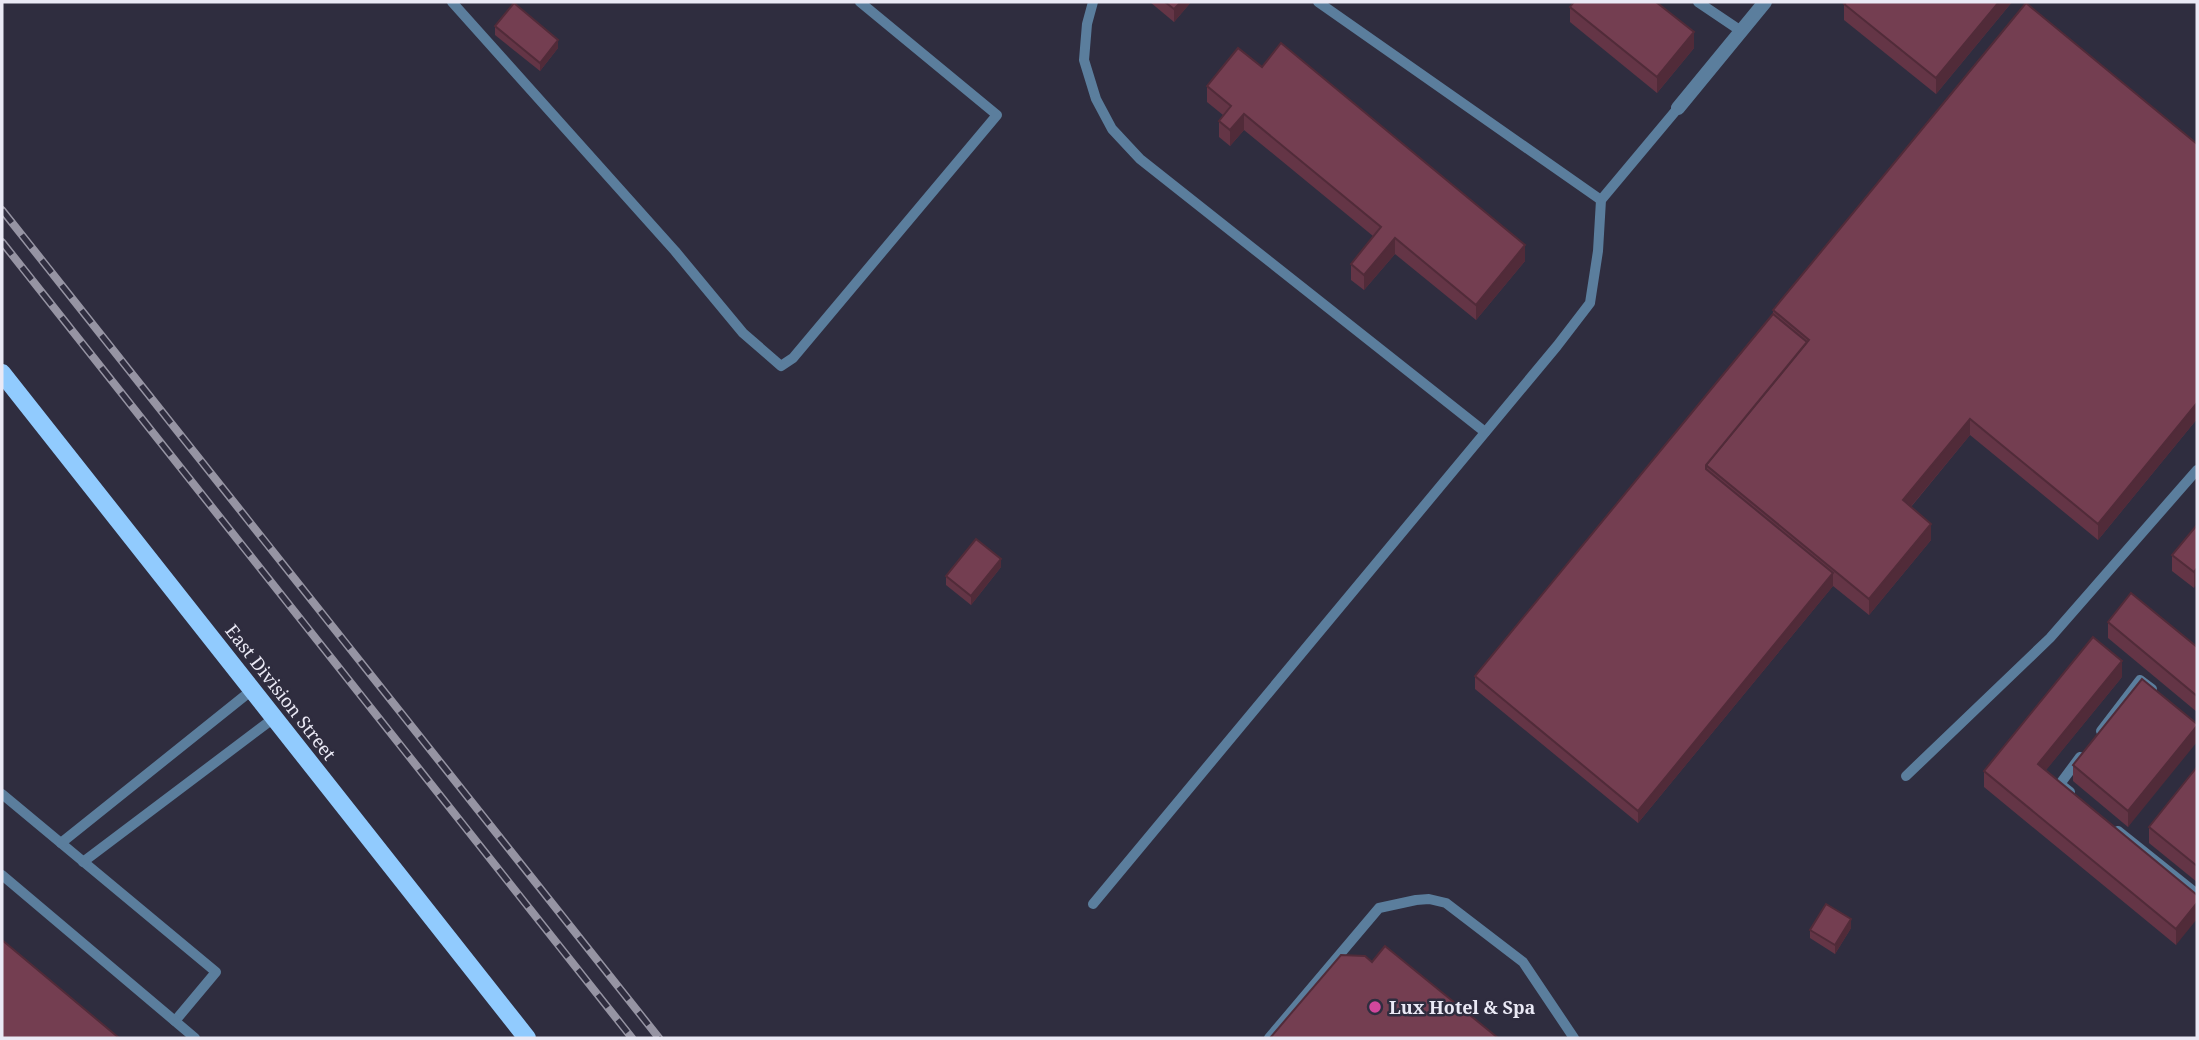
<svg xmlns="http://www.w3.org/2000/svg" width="2199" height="1040" font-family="'Noto Serif',serif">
  <rect width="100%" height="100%" fill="#2f2d3f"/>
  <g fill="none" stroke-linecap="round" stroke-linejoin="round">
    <g stroke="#5b7e9d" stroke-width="10">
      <path d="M 452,2 L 675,251 L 743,333 L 781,366 L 793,358 L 997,115 L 860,2"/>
      <path d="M 1093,2 L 1087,24 L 1084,60 L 1096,99 L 1112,129 L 1140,159 L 1485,432"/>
      <path d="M 1318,2 L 1601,200"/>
      <path d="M 1698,2 L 1741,31"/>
      <path d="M 2101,731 L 2140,680 L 2152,689"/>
      <path d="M 1906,776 L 2050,638 L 2197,470"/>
      <path d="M 2070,792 L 2060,784 L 2080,757"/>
      <path d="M 2,794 L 216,972 L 175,1021"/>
      <path d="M 2118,831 L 2197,894"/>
      <path d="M 61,843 L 252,690"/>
      <path d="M 83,862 L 274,718"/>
      <path d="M 2,875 L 195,1038"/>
      <path d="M 1093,904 L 1557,346 L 1590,303 L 1598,251 L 1601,200 L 1678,108"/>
      <path d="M 1269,1038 L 1379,908 L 1416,900 L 1429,899 L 1446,903 L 1523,962 L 1574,1038"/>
    </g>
    <path stroke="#5b7e9d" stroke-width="14" d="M 1678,108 L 1765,2"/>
    <path stroke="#91cbfe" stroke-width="18" d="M 2,373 L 527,1038"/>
    <defs>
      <g id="rail">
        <path d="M 2,210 L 659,1038"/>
        <path d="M 2,242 L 632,1038"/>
      </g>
    </defs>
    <use href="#rail" stroke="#9694a3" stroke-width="8"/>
    <use href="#rail" stroke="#2f2d3f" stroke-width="5" stroke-dasharray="16" stroke-linecap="butt"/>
  </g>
  <g fill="#643546">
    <path d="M 1150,2 L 1191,2 L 1174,22 Z"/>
    <path d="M 2012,2 L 1936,94 L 1844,20 L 1844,4 Z"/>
    <path d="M 1570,7 L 1694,48 L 1657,93 L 1570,22 Z"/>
    <path d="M 495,26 L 558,48 L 540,71 L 495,35 Z"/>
    <path d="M 1262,67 L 1525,261 L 1476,320 L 1395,254 L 1364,290 L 1351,280 L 1351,264 L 1373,236 L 1244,130 L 1230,146 L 1219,137 L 1219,121 L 1223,115 L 1207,102 L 1207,86 Z"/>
    <path d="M 2197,144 L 2197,419 L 2098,540 L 1970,435 L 1911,507 L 1931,540 L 1869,615 L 1833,586 L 1638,823 L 1475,689 L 1475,676 L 1773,314 L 1773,310 Z"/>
    <path d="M 2197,525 L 2194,588 L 2172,571 L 2172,555 Z"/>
    <path d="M 1001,567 L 971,605 L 946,585 L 946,576 Z"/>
    <path d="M 2108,622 L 2197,647 L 2197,712 L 2108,638 Z"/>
    <path d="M 2122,677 L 2045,771 L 2197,895 L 2176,945 L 1984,787 L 1984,771 Z"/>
    <path d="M 2197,724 L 2128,827 L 2073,781 L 2073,765 Z"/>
    <path d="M 2197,767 L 2197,882 L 2149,843 L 2149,827 Z"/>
    <path d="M 1851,928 L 1835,954 L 1810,938 L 1810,930 Z"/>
  </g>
  <g fill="#512b39">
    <path d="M 1181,2 L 1191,2 L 1174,22 L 1174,9 Z"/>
    <path d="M 1999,2 L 2012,2 L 1936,94 L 1936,78 Z"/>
    <path d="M 1694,32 L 1694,48 L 1657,93 L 1657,77 Z"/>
    <path d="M 558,40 L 558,48 L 540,71 L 540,63 Z"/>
    <path d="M 1244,114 L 1244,130 L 1230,146 L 1230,130 Z"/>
    <path d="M 1395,238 L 1395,254 L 1364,290 L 1364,275 Z"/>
    <path d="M 1525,245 L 1525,261 L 1476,320 L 1476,305 Z"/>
    <path d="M 2197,403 L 2197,419 L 2098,540 L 2098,524 Z"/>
    <path d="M 1970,419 L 1970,435 L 1903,516 L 1903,500 Z"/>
    <path d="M 1931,524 L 1931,540 L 1869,615 L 1869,599 Z"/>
    <path d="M 1001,559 L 1001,567 L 971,605 L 971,596 Z"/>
    <path d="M 2197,568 L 2197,584 L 2194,588 L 2194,572 Z"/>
    <path d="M 1833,573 L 1833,586 L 1638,823 L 1638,811 Z"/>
    <path d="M 2122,661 L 2122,677 L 2038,780 L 2038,764 Z"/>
    <path d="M 2197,726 L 2197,742 L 2128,827 L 2128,811 Z"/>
    <path d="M 2197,903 L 2197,919 L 2176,945 L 2176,929 Z"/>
    <path d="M 1851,919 L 1851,928 L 1835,954 L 1835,945 Z"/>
  </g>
  <g fill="#743e51" stroke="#512b39" stroke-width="2">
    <path d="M 1165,2 L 1181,2 L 1174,9 Z"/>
    <path d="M 1574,2 L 1656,2 L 1694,32 L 1657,77 L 1570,7 Z"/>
    <path d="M 1846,2 L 1999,2 L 1936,78 L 1844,4 Z"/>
    <path d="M 514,3 L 558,40 L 540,63 L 495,26 Z"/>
    <path d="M 2026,3 L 2197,144 L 2197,403 L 2098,524 L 1970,419 L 1903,500 L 1931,524 L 1869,599 L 1706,465 L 1809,340 L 1773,310 Z"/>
    <path d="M 1281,43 L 1525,245 L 1476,305 L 1395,238 L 1364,275 L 1351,264 L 1381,227 L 1244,114 L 1230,130 L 1219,121 L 1231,106 L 1207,86 L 1238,48 L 1262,67 Z"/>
    <path d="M 1773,314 L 1807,342 L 1706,465 L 1706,469 L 1833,573 L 1638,811 L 1475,676 Z"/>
    <path d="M 2197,525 L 2197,568 L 2194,572 L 2172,555 Z"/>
    <path d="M 976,539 L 1001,559 L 971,596 L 946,576 Z"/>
    <path d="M 2131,593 L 2197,647 L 2197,696 L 2108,622 Z"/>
    <path d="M 2093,637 L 2122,661 L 2038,764 L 2197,895 L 2197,903 L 2176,929 L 1984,771 Z"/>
    <path d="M 2142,679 L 2197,724 L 2197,726 L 2128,811 L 2073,765 Z"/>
    <path d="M 2197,767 L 2197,866 L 2149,827 Z"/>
    <path d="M 1826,904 L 1851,919 L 1835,945 L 1810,930 Z"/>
    <path d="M 2,940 L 119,1038 L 2,1038 Z"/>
    <path d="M 1385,946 L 1498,1038 L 1270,1038 L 1341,955 L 1365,956 L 1372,962 Z"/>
  </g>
  <circle fill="#d1479c" stroke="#2f2d3f" stroke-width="2.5" cx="1375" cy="1007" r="7"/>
  <g text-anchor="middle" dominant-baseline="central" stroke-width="5" stroke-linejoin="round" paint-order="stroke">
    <g font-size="18" fill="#eae9f5" stroke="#2f2d3f">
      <text transform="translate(281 692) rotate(52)">East Division Street</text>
    </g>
    <g font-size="18" font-weight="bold" fill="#eae9f5" stroke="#2f2d3f" text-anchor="start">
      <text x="1389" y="1007">Lux Hotel &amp; Spa</text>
    </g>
  </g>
  <rect width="2199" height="1040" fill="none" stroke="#eae9f5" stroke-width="7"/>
</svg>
